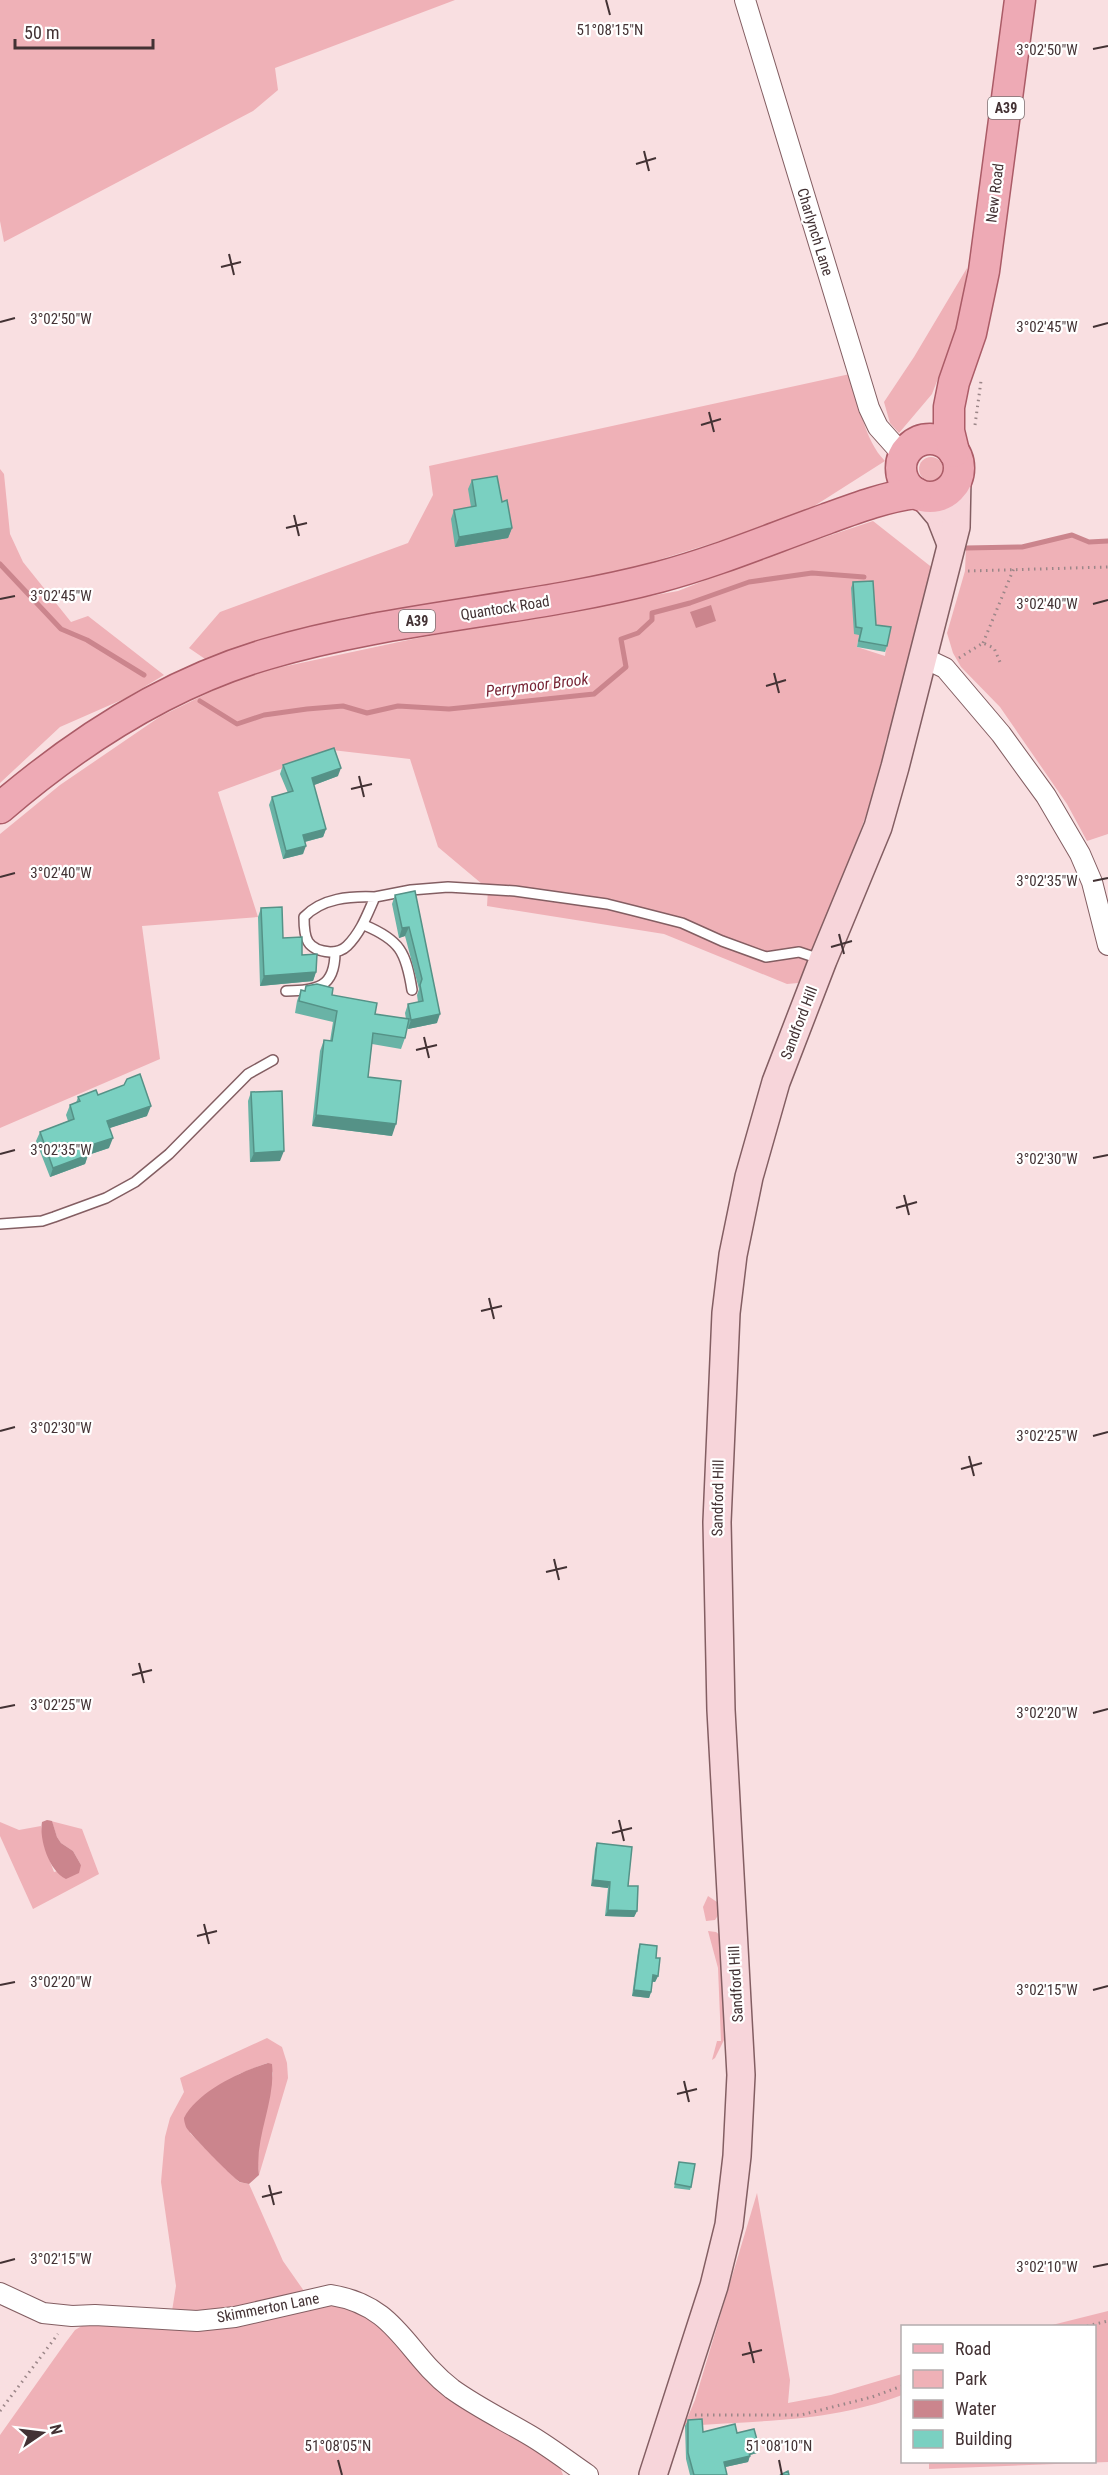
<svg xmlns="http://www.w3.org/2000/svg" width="1108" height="2475" font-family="'Roboto Condensed',sans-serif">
  <rect width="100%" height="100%" fill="#f9dfe1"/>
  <g fill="#efb1b7" fill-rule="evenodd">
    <path d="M 0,0 L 455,0 L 275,68 L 278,90 L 253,111 L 4,242 L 0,221 Z"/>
    <path d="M 967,268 L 961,319 L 932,394 L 899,433 L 890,423 L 884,402 L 914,357 Z"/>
    <path d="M 850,374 C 859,402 864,440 885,461 L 797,517 L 597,579 L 347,617 L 241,646 L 208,661 L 189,648 L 220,612 L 408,543 L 433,495 L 429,466 Z"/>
    <circle cx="931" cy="469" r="12"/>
    <path d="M 0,469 L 4,474 L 10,534 L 23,562 L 71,622 L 88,616 L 164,675 L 126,698 L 60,727 L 0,783 Z"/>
    <path d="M 873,521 L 934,569 L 908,691 L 886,740 L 881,774 L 819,944 L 798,983 L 787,984 L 664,934 L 487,906 L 488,889 L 438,847 L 410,759 L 332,750 L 218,792 L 258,917 L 142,926 L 160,1059 L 0,1128 L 0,834 L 60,785 L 161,716 L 245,675 L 413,639 L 678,591 L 754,561 ZM 888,634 L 885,656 L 857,647 L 859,635 Z"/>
    <path d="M 1072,535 L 1089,542 L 1108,541 L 1108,834 L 1087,841 L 1067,804 L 1000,707 L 961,667 L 953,653 L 947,633 L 965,571 L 966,548 L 1022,547 Z"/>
    <path d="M 47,1820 L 82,1829 L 99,1874 L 33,1909 L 0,1836 L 0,1822 L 19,1830 L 41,1826 L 45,1848 L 54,1872 L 81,1865 L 73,1851 L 61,1843 L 57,1837 L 52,1822 Z"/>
    <path d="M 708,1896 L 720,1904 L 721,1911 L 715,1920 L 706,1921 L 703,1907 Z"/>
    <path d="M 708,1931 L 716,1932 L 721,1936 L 724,2040 L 715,2058 L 712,2060 L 717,2041 L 721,2041 L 718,1968 Z"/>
    <path d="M 267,2038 L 282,2047 L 287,2063 L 288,2078 L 259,2175 L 257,2154 L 273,2073 L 267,2063 L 239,2074 L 200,2100 L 190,2133 L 239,2182 L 249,2184 L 283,2261 L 304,2291 L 241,2309 L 209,2312 L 172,2311 L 176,2286 L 161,2182 L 165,2137 L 170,2118 L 184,2092 L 180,2078 Z"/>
    <path d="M 757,2193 L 790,2380 L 788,2403 L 831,2395 L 902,2374 L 902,2395 C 828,2423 761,2420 684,2426 L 695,2400 Z"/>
    <path d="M 330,2305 L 367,2313 L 515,2435 L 560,2467 L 563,2475 L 0,2475 L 0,2435 L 66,2342 L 75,2330 L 87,2323 L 179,2328 Z"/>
    <path d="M 1108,2311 L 1108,2462 L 929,2469 L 929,2462 L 1094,2462 L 1094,2326 L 1048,2326 Z"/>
  </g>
  <g fill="#cb858d">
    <path d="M 711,605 L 716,621 L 696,628 L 690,612 Z"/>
    <path d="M 47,1820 L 52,1821 L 57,1837 L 61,1843 L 73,1851 L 81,1865 L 79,1873 L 66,1879 C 49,1871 39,1839 42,1822 Z"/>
    <path d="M 268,2063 L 272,2064 C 276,2102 254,2137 259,2175 L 249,2184 C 246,2183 242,2183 240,2182 C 235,2180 188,2132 186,2127 C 185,2124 184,2121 184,2118 C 197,2092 241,2071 268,2063 Z"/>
  </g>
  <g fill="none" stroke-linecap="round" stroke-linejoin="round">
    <g stroke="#cb858d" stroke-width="5">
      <path d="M 966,548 L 1022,547 L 1072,535 L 1089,542 L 1108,541"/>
      <path d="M 0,564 L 61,629 L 87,640 L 144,675"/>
      <path d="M 200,701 L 237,724 L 264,715 L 307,709 L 343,706 L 367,713 L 398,706 L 449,709 L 594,694 L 626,667 L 621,639 L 638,633 L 652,620 L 652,613 L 690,603 L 749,582 L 812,573 L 864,577"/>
    </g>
    <defs>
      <g id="service">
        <path d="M 375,897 C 350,896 322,898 304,917 C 304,938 306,950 330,952 C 336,952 343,950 347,946 C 361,932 367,915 375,897 L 411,890 L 448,887 L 515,891 L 607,904 L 635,911 L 682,923 L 722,941 L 766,957 L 799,952 L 820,959"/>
        <path d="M 364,925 C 400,940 406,952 412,990"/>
        <path d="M 286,991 C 316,990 335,989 335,952"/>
        <path d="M 0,1224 L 42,1221 L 54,1217 L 106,1198 L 135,1182 L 169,1154 L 248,1074 L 273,1060"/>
      </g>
      <g id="minor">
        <path d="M 745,0 L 869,408 L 878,427 L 903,455"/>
        <path d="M 924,658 L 945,668 L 1001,734 L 1046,796 L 1080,854 L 1092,882 L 1108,945"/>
        <path d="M 0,2293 L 43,2313 L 72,2316 L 95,2315 L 197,2321 L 235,2317 L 331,2295 C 398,2306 405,2353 452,2389 C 477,2407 504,2420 531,2436 C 551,2448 569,2462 588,2475"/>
      </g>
      <g id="secondary">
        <path d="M 923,496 L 940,516 L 951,544"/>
        <path d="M 653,2475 L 714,2286 L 729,2225 L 737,2156 L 741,2075 L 721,1710 L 717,1522 L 726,1313 L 733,1255 L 749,1177 L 776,1082 L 823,960 L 878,827 L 895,767 L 956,527 L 957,478"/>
      </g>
      <g id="primary">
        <circle cx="930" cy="468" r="29"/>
        <path d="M 954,452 L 949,431 L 949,407 L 954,382 L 971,333 L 984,271 L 1020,0"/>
        <path d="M 0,808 C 78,741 168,683 267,654 C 395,616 530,611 659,577 C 716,562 770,539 826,519 C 856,508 885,497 916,493"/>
      </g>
    </defs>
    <use href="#service" stroke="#835e62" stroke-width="12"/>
    <use href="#minor" stroke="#835e62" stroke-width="22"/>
    <use href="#secondary" stroke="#835e62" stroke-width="30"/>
    <use href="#primary" stroke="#ab5c67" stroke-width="33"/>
    <g stroke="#9b8688" stroke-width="3" stroke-dasharray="1.5 4.5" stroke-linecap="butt">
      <path d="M 975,425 L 981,381"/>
      <path d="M 968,571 L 1108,567"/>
      <path d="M 983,643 L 1014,568"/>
      <path d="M 959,658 L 983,643 L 994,648 L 1000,662"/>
      <path d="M 1087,2326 L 1108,2321"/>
      <path d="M 0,2411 L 58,2334"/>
      <path d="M 695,2415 L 801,2415 L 872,2397 L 902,2386"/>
    </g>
    <use href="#service" stroke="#fff" stroke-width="9"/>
    <use href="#minor" stroke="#fff" stroke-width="20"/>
    <use href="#secondary" stroke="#f7d5da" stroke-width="27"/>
    <use href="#primary" stroke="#eeaab5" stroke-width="30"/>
  </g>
  <g fill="#69b3a6">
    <path d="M 472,480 L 502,502 L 512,528 L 508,538 L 455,547 L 451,519 L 454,510 L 471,507 L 468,489 Z"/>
    <path d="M 853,582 L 887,646 L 885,652 L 857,647 L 859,635 L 854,634 L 851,588 Z"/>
    <path d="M 283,765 L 338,776 L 314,785 L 326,829 L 323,837 L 305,842 L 303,854 L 283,859 L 269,805 L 272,797 L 288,793 L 280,774 Z"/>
    <path d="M 415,891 L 437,1023 L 408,1029 L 407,1026 L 405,1038 L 401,1049 L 372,1044 L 368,1077 L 392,1136 L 312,1126 L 320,1051 L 324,1040 L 330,1041 L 333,1022 L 295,1013 L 297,1001 L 301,990 L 305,991 L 306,986 L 375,1014 L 406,1019 L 405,1013 L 408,1004 L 418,1002 L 417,995 L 419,989 L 405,936 L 399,938 L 392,904 L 395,895 Z"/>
    <path d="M 261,908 L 283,938 L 302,955 L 316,972 L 313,981 L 260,986 L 258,917 Z"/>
    <path d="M 251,1092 L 280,1161 L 250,1162 L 248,1101 Z"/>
    <path d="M 98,1095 L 147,1116 L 109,1128 L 109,1148 L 88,1155 L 85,1164 L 50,1177 L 36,1141 L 40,1132 L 68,1121 L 66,1115 L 70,1105 L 76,1103 L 78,1097 Z"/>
    <path d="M 597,1843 L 628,1886 L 637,1911 L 634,1917 L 605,1916 L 608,1888 L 591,1886 L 595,1849 Z"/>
    <path d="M 640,1944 L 656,1958 L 658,1976 L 655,1982 L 652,1982 L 651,1992 L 649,1998 L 632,1996 L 638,1951 Z"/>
    <path d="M 679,2162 L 691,2187 L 690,2190 L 674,2188 Z"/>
    <path d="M 688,2420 L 703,2432 L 737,2433 L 759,2447 L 757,2453 L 750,2455 L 748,2462 L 725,2467 L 727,2475 L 690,2475 L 686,2459 L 685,2426 Z"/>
  </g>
  <g fill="#559287">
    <path d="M 512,528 L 508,538 L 455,547 L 459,537 Z"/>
    <path d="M 341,768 L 338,776 L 309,787 L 312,778 Z"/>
    <path d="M 326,829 L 323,837 L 300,843 L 303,835 Z"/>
    <path d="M 306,846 L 303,854 L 283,859 L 286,851 Z"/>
    <path d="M 409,927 L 405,936 L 399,938 L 402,928 Z"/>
    <path d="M 316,972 L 313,981 L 260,986 L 264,976 Z"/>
    <path d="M 440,1014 L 437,1023 L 408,1029 L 411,1020 Z"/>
    <path d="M 151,1106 L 147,1116 L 104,1130 L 107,1121 Z"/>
    <path d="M 316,1115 L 396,1124 L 392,1136 L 312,1126 Z"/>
    <path d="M 113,1138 L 109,1148 L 82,1157 L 85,1147 Z"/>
    <path d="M 284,1151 L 280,1161 L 250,1162 L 254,1153 Z"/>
    <path d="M 88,1155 L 85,1164 L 50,1177 L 53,1168 Z"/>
    <path d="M 593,1880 L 610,1882 L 608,1888 L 591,1886 Z"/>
    <path d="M 608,1910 L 637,1911 L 634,1917 L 605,1916 Z"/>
    <path d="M 653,1975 L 658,1976 L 655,1982 L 651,1981 Z"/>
    <path d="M 634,1990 L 651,1992 L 649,1998 L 632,1996 Z"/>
    <path d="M 759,2447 L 757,2453 L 746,2456 L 748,2450 Z"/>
    <path d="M 750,2456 L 748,2462 L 721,2468 L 724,2462 Z"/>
  </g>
  <g fill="#7ad0c1" stroke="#559287" stroke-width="1.5">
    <path d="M 497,476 L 502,502 L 507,500 L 512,528 L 459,537 L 454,510 L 476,506 L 472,480 Z"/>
    <path d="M 873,581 L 876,625 L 891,627 L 887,646 L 859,641 L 862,628 L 856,627 L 853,582 Z"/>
    <path d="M 334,748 L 341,768 L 312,778 L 326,829 L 303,835 L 306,846 L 286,851 L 272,797 L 293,791 L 283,765 Z"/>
    <path d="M 415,891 L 440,1014 L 411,1020 L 408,1004 L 423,1001 L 420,985 L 422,979 L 409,927 L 402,928 L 395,895 Z"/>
    <path d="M 282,907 L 283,938 L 302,937 L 302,955 L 317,954 L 316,972 L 264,976 L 261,908 Z"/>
    <path d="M 317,984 L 333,988 L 332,995 L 377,1003 L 375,1014 L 409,1019 L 405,1038 L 373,1033 L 368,1077 L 401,1081 L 396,1124 L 316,1115 L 324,1040 L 332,1041 L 337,1011 L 299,1001 L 301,990 L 305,991 L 306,986 Z"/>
    <path d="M 140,1074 L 151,1106 L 107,1121 L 113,1138 L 85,1147 L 88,1155 L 53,1168 L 40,1132 L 74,1119 L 70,1105 L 80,1101 L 78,1097 L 96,1090 L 98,1095 L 124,1085 L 127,1079 Z"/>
    <path d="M 282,1091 L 284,1151 L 254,1153 L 251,1092 Z"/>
    <path d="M 597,1843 L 632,1847 L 628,1886 L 638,1886 L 637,1911 L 608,1910 L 610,1882 L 593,1880 Z"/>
    <path d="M 640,1944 L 657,1946 L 656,1958 L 660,1958 L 658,1976 L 653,1975 L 651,1992 L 634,1990 Z"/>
    <path d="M 679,2162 L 695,2164 L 691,2187 L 675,2184 Z"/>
    <path d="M 702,2419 L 703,2432 L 735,2424 L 737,2433 L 754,2429 L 759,2447 L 748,2450 L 750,2456 L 724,2462 L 727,2475 L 694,2475 L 688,2453 L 688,2420 Z"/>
    <path d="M 788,2471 L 789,2475 L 780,2475 Z"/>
  </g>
  <path fill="none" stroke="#433234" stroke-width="2" d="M 606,0 L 610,15M 1093,49 L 1108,46M 644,151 L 649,171M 636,164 L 656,158M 229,254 L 234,275M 221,267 L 241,262M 0,322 L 15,318M 1093,327 L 1108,323M 709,412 L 714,432M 701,425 L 721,419M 294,515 L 299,536M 286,528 L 307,523M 0,599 L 15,596M 1093,604 L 1108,600M 774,673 L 779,693M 766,686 L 786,680M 359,776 L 364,797M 351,789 L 372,784M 0,877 L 15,873M 1093,881 L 1108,878M 839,934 L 844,954M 831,947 L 852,941M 424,1037 L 429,1058M 416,1050 L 437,1045M 0,1154 L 15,1150M 1093,1158 L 1108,1155M 904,1195 L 909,1215M 896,1208 L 917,1202M 489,1298 L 494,1319M 481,1311 L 502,1306M 0,1431 L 15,1427M 1093,1436 L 1108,1432M 969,1456 L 974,1476M 961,1469 L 982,1463M 554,1559 L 559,1580M 546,1572 L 567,1567M 139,1663 L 144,1683M 132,1675 L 152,1670M 0,1708 L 15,1705M 1093,1713 L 1108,1709M 619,1820 L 624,1841M 612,1833 L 632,1828M 204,1924 L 209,1944M 197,1936 L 217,1931M 0,1985 L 15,1982M 1093,1990 L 1108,1986M 684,2081 L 689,2102M 677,2094 L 697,2089M 269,2185 L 274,2205M 262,2197 L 282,2192M 0,2263 L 15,2259M 1093,2267 L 1108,2264M 749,2342 L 754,2363M 742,2355 L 762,2350M 338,2460 L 342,2475M 779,2460 L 782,2475"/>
  <g text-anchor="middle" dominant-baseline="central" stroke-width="4.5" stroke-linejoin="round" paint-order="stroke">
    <g fill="#fff" stroke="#7b7071" stroke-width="1.5">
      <rect x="988" y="97" width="36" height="22" rx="4.5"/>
      <rect x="399" y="610" width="36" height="22" rx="4.5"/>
    </g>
    <g font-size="14" font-weight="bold" fill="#433234">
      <text x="1006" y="108">A39</text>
      <text x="417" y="621">A39</text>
    </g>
    <g font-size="15" fill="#433234" stroke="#fff">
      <text transform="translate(995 193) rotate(-83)">New Road</text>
      <text transform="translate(815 232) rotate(73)">Charlynch Lane</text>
      <text transform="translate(505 608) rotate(-9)">Quantock Road</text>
      <text transform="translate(799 1023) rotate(-69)">Sandford Hill</text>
      <text transform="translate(718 1498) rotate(-89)">Sandford Hill</text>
      <text transform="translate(736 1984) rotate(-93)">Sandford Hill</text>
      <text transform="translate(268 2308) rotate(-11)">Skimmerton Lane</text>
    </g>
    <g font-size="16" font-style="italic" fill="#782536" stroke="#fff">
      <text transform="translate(537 685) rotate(-7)">Perrymoor Brook</text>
    </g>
  </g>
  <g font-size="15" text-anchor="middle" fill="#433234" stroke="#fff" stroke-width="4.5" stroke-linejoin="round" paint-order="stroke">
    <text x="610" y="35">51°08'15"N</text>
    <text x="1047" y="55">3°02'50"W</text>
    <text x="61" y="324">3°02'50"W</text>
    <text x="1047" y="332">3°02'45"W</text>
    <text x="61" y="601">3°02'45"W</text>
    <text x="1047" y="609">3°02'40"W</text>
    <text x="61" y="878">3°02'40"W</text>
    <text x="1047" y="886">3°02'35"W</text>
    <text x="61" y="1155">3°02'35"W</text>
    <text x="1047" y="1164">3°02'30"W</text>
    <text x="61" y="1433">3°02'30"W</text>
    <text x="1047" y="1441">3°02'25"W</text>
    <text x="61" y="1710">3°02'25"W</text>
    <text x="1047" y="1718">3°02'20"W</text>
    <text x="61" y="1987">3°02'20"W</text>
    <text x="1047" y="1995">3°02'15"W</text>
    <text x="61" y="2264">3°02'15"W</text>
    <text x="1047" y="2272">3°02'10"W</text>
    <text x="338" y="2451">51°08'05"N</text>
    <text x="779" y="2451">51°08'10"N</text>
  </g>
  <rect x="901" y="2325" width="195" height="138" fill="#ffffff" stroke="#b4adae" stroke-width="1.5"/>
  <rect x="913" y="2344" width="30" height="9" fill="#eeaab5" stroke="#b4adae" stroke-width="1.5"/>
  <text x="955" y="2355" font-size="18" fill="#433234">Road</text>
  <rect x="913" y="2370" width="30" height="18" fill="#efb1b7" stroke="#b4adae" stroke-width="1.5"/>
  <text x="955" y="2385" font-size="18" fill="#433234">Park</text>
  <rect x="913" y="2400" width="30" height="18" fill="#cb858d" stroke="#b4adae" stroke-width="1.5"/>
  <text x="955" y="2415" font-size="18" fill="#433234">Water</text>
  <rect x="913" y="2430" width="30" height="18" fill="#7ad0c1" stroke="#b4adae" stroke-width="1.5"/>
  <text x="955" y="2445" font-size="18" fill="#433234">Building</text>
  <g transform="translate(42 2433) rotate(76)" stroke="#ffffff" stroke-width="4.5" paint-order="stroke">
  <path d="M0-4.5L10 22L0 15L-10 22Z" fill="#433234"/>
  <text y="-9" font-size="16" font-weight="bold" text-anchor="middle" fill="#433234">N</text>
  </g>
  <path d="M15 39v9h138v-9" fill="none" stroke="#433234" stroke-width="3"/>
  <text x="24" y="39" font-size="18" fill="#433234" stroke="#ffffff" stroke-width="4.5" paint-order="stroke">50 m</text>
</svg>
